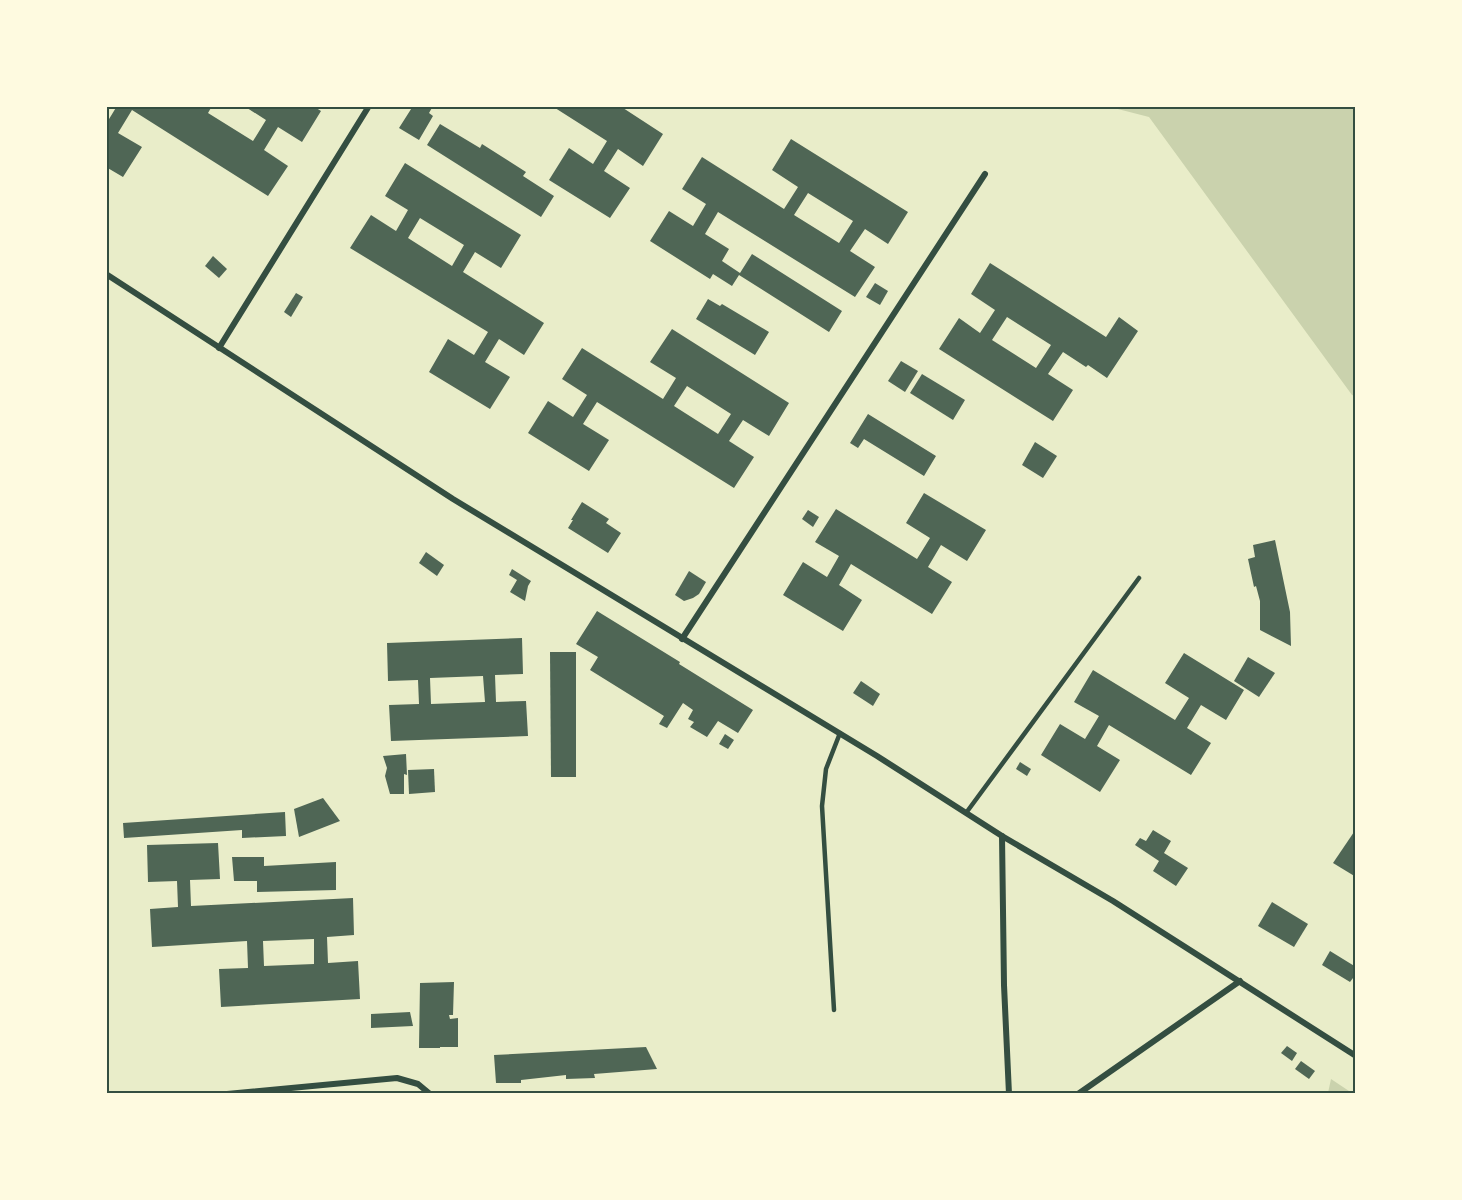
<svg xmlns="http://www.w3.org/2000/svg" width="1462" height="1200" font-family="Karla,sans-serif">
  <rect width="100%" height="100%" fill="#e9edc9"/>
  <g fill="#cad2ad">
    <path d="M 1110,107 L 1355,107 L 1355,396 L 1352,395 L 1149,117 Z"/>
    <path d="M 1331,1079 L 1352,1093 L 1328,1093 Z"/>
  </g>
  <g fill="#4f6655" fill-rule="evenodd">
    <path d="M 117,106 L 212,106 L 208,113 L 253,141 L 266,120 L 244,106 L 313,106 L 321,111 L 302,142 L 278,127 L 264,150 L 288,166 L 268,196 L 132,110 L 118,133 L 142,147 L 123,177 L 106,167 L 106,124 Z"/>
    <path d="M 413,106 L 433,106 L 429,113 L 433,116 L 419,140 L 399,128 Z"/>
    <path d="M 552,106 L 620,106 L 663,134 L 643,166 L 618,149 L 604,171 L 630,188 L 610,218 L 549,180 L 569,148 L 593,164 L 607,141 Z"/>
    <path d="M 440,124 L 480,148 L 482,144 L 526,172 L 523,176 L 554,196 L 541,217 L 427,145 Z"/>
    <path d="M 791,139 L 908,212 L 888,244 L 865,229 L 850,251 L 875,267 L 855,297 L 718,212 L 705,234 L 729,249 L 722,261 L 740,273 L 752,254 L 842,311 L 829,332 L 739,275 L 732,286 L 713,274 L 710,279 L 650,241 L 669,211 L 693,226 L 706,204 L 682,189 L 702,157 L 784,209 L 798,187 L 772,170 ZM 808,193 L 853,221 L 839,243 L 794,215 Z"/>
    <path d="M 405,163 L 521,235 L 501,268 L 475,252 L 463,272 L 544,323 L 524,355 L 499,339 L 485,362 L 510,377 L 490,409 L 429,372 L 448,339 L 474,355 L 488,332 L 350,248 L 371,215 L 396,231 L 408,210 L 385,196 ZM 420,218 L 464,245 L 452,266 L 408,238 Z"/>
    <path d="M 213,256 L 227,269 L 219,278 L 205,266 Z"/>
    <path d="M 990,263 L 1106,337 L 1119,317 L 1138,331 L 1107,378 L 1088,365 L 1086,367 L 1063,352 L 1048,374 L 1073,390 L 1053,421 L 939,349 L 959,318 L 980,333 L 995,310 L 971,294 ZM 1007,317 L 1051,345 L 1036,368 L 992,340 Z"/>
    <path d="M 875,283 L 888,291 L 880,305 L 866,297 Z"/>
    <path d="M 296,293 L 303,297 L 291,317 L 284,312 Z"/>
    <path d="M 708,299 L 720,306 L 722,304 L 769,332 L 755,355 L 696,319 Z"/>
    <path d="M 672,329 L 789,403 L 769,436 L 743,420 L 729,441 L 754,457 L 734,488 L 597,402 L 583,424 L 609,440 L 589,471 L 528,433 L 548,401 L 573,417 L 587,395 L 562,379 L 582,348 L 663,399 L 676,378 L 650,362 ZM 687,386 L 731,414 L 718,434 L 674,406 Z"/>
    <path d="M 901,361 L 918,371 L 905,392 L 888,381 Z"/>
    <path d="M 922,374 L 965,400 L 953,420 L 910,393 Z"/>
    <path d="M 868,414 L 936,456 L 924,476 L 864,439 L 858,448 L 850,443 Z"/>
    <path d="M 1035,442 L 1057,456 L 1043,478 L 1022,465 Z"/>
    <path d="M 924,493 L 986,530 L 967,561 L 941,545 L 928,567 L 952,582 L 932,614 L 851,564 L 839,585 L 862,600 L 843,631 L 783,595 L 803,562 L 827,577 L 839,556 L 815,542 L 836,509 L 917,559 L 930,538 L 906,523 Z"/>
    <path d="M 582,502 L 609,519 L 606,523 L 621,533 L 608,553 L 568,528 L 573,520 L 571,520 Z"/>
    <path d="M 808,510 L 819,517 L 813,527 L 802,519 Z"/>
    <path d="M 1275,540 L 1290,612 L 1291,646 L 1260,630 L 1260,601 L 1256,586 L 1254,587 L 1248,559 L 1255,557 L 1253,545 Z"/>
    <path d="M 426,552 L 444,565 L 437,576 L 419,563 Z"/>
    <path d="M 512,569 L 531,581 L 528,586 L 525,601 L 510,592 L 517,580 L 509,575 Z"/>
    <path d="M 689,571 L 706,582 L 699,594 L 693,598 L 684,601 L 675,595 Z"/>
    <path d="M 597,611 L 680,662 L 679,664 L 753,710 L 738,733 L 718,721 L 707,737 L 690,727 L 694,722 L 688,719 L 693,710 L 683,703 L 667,728 L 659,724 L 664,716 L 590,670 L 598,657 L 576,644 Z"/>
    <path d="M 522,638 L 523,674 L 495,675 L 496,702 L 526,701 L 528,736 L 391,741 L 389,705 L 419,704 L 418,680 L 388,681 L 387,643 ZM 483,676 L 485,702 L 431,704 L 430,678 Z"/>
    <path d="M 550,652 L 576,652 L 576,777 L 551,777 Z"/>
    <path d="M 1184,653 L 1244,690 L 1226,720 L 1201,705 L 1187,728 L 1211,743 L 1191,775 L 1109,725 L 1097,746 L 1120,760 L 1100,792 L 1041,755 L 1060,724 L 1085,739 L 1099,716 L 1074,702 L 1093,670 L 1175,720 L 1189,698 L 1165,683 Z"/>
    <path d="M 1248,657 L 1275,673 L 1259,697 L 1234,681 Z"/>
    <path d="M 861,681 L 880,694 L 873,706 L 853,693 Z"/>
    <path d="M 725,734 L 734,740 L 728,749 L 719,744 Z"/>
    <path d="M 406,754 L 407,775 L 404,774 L 404,794 L 390,794 L 385,776 L 387,768 L 383,756 Z"/>
    <path d="M 1020,762 L 1031,769 L 1027,776 L 1016,769 Z"/>
    <path d="M 434,769 L 435,792 L 409,794 L 408,770 Z"/>
    <path d="M 323,798 L 340,821 L 299,837 L 294,809 Z"/>
    <path d="M 285,812 L 286,836 L 242,838 L 242,830 L 124,838 L 123,823 Z"/>
    <path d="M 1153,830 L 1171,841 L 1164,853 L 1188,868 L 1176,886 L 1153,871 L 1159,861 L 1135,845 L 1140,838 L 1146,841 Z"/>
    <path d="M 1354,832 L 1356,833 L 1356,877 L 1333,863 Z"/>
    <path d="M 218,843 L 220,879 L 190,880 L 191,906 L 353,898 L 354,935 L 327,937 L 328,963 L 358,961 L 360,999 L 221,1007 L 219,969 L 248,968 L 247,941 L 152,947 L 150,909 L 178,907 L 177,881 L 148,882 L 147,845 ZM 314,939 L 314,964 L 264,966 L 263,941 Z"/>
    <path d="M 232,857 L 264,857 L 264,866 L 336,862 L 336,890 L 257,892 L 257,881 L 234,881 Z"/>
    <path d="M 1272,902 L 1308,924 L 1294,947 L 1258,926 Z"/>
    <path d="M 1330,951 L 1356,967 L 1356,974 L 1350,982 L 1322,965 Z"/>
    <path d="M 454,982 L 453,1015 L 449,1015 L 450,1019 L 458,1018 L 458,1047 L 440,1047 L 440,1048 L 419,1048 L 420,983 Z"/>
    <path d="M 410,1012 L 413,1026 L 371,1028 L 371,1014 Z"/>
    <path d="M 1287,1046 L 1297,1053 L 1292,1061 L 1281,1053 Z"/>
    <path d="M 646,1047 L 657,1069 L 594,1074 L 595,1078 L 566,1079 L 566,1075 L 521,1080 L 521,1083 L 496,1083 L 494,1055 Z"/>
    <path d="M 1301,1061 L 1315,1071 L 1309,1079 L 1295,1069 Z"/>
  </g>
  <g fill="none" stroke-linecap="round" stroke-linejoin="round">
    <g stroke="#344e41" stroke-width="4.5">
      <path d="M 966,813 L 1139,578"/>
      <path d="M 834,1010 L 822,806 L 826,769 L 840,733"/>
    </g>
    <g stroke="#344e41" stroke-width="6">
      <path d="M 106,274 L 453,499 L 877,756 L 1002,836 L 1113,901 L 1356,1056"/>
      <path d="M 219,348 L 369,106"/>
      <path d="M 682,639 L 985,174"/>
      <path d="M 1002,836 L 1004,985 L 1009,1094"/>
      <path d="M 227,1094 L 397,1078 L 418,1084 L 430,1094"/>
      <path d="M 1078,1094 L 1240,981"/>
    </g>
  </g>
  <rect width="1462" height="1200" fill="none" stroke="#fefae0" stroke-width="216"/>
  <rect x="108" y="108" width="1246" height="984" fill="none" stroke="#344e41" stroke-width="2"/>
</svg>
